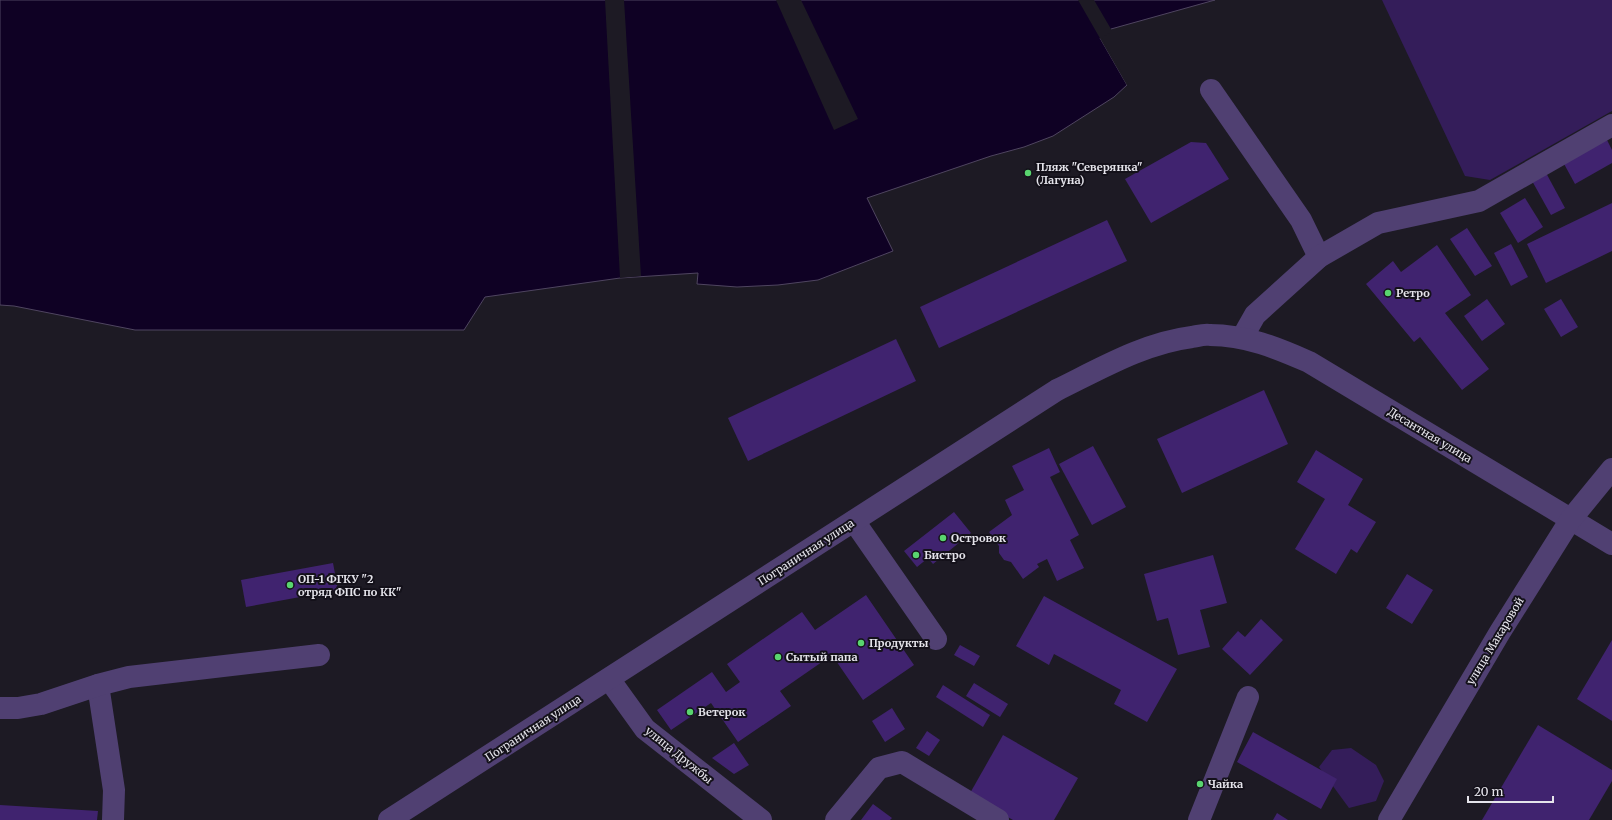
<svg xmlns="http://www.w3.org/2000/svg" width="1612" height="820" font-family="Merriweather,serif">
  <rect width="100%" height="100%" fill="#1d1a24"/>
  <g fill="#341d5a">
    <path d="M 1382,0 L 1612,0 L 1612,111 L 1490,180 L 1465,176 Z"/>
    <path d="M 1351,748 L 1376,765 L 1384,781 L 1376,801 L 1349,808 L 1319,767 L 1332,750 Z"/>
  </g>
  <path fill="#0f0124" stroke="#4f4560" d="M 0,0 L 1215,0 L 1111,29 L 1100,38 L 1127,85 L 1114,97 L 1053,136 L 1024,147 L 991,156 L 867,198 L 893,251 L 818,280 L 778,285 L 737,287 L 697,284 L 698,273 L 620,278 L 485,297 L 464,330 L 135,330 L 14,306 L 0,305 Z"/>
  <g fill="#1d1a24">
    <path d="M 605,0 L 624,0 L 641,276 L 620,278 Z"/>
    <path d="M 776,0 L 801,0 L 858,119 L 834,130 Z"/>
    <path d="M 1078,0 L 1094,0 L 1111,29 L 1112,31 L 1102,38 L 1129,84 L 1128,87 Z"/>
  </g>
  <g fill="#40236f">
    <path d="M 1606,138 L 1612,150 L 1612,163 L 1575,184 L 1563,162 Z"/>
    <path d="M 1191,142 L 1206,143 L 1229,179 L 1151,223 L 1125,179 Z"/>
    <path d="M 1545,171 L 1565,208 L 1551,215 L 1531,179 Z"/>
    <path d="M 1525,198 L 1543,227 L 1518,243 L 1500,213 Z"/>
    <path d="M 1612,203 L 1612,251 L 1546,283 L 1527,244 Z"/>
    <path d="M 1107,220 L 1127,261 L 939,348 L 920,307 Z"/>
    <path d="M 1467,228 L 1492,266 L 1475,276 L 1450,239 Z"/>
    <path d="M 1511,244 L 1528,277 L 1511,286 L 1494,253 Z"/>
    <path d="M 1437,245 L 1471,295 L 1445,313 L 1489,369 L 1462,390 L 1420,337 L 1414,342 L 1366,284 L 1393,261 L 1401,272 Z"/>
    <path d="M 1487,299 L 1505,324 L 1482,341 L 1464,316 Z"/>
    <path d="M 1561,299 L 1578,327 L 1561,337 L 1544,309 Z"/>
    <path d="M 896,339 L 916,381 L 748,461 L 728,418 Z"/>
    <path d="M 1264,390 L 1288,444 L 1182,493 L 1157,439 Z"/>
    <path d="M 1093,446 L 1126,507 L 1092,525 L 1059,464 Z"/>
    <path d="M 1049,448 L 1060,472 L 1050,477 L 1079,535 L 1070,540 L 1084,568 L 1057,581 L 1047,559 L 1037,564 L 1039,567 L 1023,579 L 1011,562 L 1004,560 L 999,553 L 999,546 L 989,532 L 1012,515 L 1005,500 L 1024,490 L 1012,466 Z"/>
    <path d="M 1316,450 L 1363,479 L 1348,505 L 1376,522 L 1357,553 L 1351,549 L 1336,574 L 1295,549 L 1325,499 L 1297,482 Z"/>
    <path d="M 954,512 L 971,533 L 933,564 L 928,558 L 917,567 L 904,551 Z"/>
    <path d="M 1213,555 L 1227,603 L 1200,610 L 1210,647 L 1178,655 L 1168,618 L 1157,621 L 1144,574 Z"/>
    <path d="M 333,563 L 338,590 L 246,607 L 241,580 Z"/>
    <path d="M 1407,574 L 1433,590 L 1412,624 L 1386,608 Z"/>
    <path d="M 866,595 L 914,665 L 863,700 L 832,655 L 780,691 L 791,706 L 738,742 L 711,703 L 671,730 L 657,710 L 712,672 L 726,692 L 740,682 L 727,664 L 802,612 L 815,630 Z"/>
    <path d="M 1044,596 L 1177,669 L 1147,722 L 1114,704 L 1121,690 L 1054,654 L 1049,665 L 1016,646 Z"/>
    <path d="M 1261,619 L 1283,640 L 1250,675 L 1222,649 L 1238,631 L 1245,637 Z"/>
    <path d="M 1612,640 L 1612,721 L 1577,699 Z"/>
    <path d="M 960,645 L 980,656 L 974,666 L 954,655 Z"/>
    <path d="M 974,683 L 1008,704 L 1000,717 L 966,696 Z"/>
    <path d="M 943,685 L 990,715 L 983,727 L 936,697 Z"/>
    <path d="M 892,708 L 905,729 L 885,742 L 872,721 Z"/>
    <path d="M 1538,725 L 1612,770 L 1612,781 L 1589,820 L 1482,820 Z"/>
    <path d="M 927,731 L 940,740 L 929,756 L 916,748 Z"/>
    <path d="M 1253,732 L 1337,779 L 1321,809 L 1237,762 Z"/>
    <path d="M 1003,735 L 1078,778 L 1054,820 L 1013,820 L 969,795 Z"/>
    <path d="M 734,743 L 749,765 L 734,774 L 712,758 Z"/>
    <path d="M 873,804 L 892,818 L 890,820 L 861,820 Z"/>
    <path d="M 0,805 L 98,811 L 97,820 L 0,820 Z"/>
    <path d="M 1277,813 L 1288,820 L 1273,820 Z"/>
  </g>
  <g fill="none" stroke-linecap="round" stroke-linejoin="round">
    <g stroke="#504072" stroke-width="22">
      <path d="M 1211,90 L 1301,220 L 1319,257"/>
      <path d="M 1242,338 L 1255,315 L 1319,257 L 1378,223 L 1479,201 L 1612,125"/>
      <path d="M 854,521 L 936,639"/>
      <path d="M 609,679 L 645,729 L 761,820"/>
      <path d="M 98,685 L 114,790 L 113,820"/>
      <path d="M 0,708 L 18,708 L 41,704 L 98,685 L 129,677 L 319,655"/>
      <path d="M 389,820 L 1057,390 C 1100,369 1144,343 1192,337 C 1198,336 1204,334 1210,335 C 1246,335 1277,348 1309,362 L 1612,544"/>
      <path d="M 836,820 L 879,768 L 902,762 L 998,820"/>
      <path d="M 1199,820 L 1248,697"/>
      <path d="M 1389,820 L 1500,632 L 1571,519 L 1612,469"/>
    </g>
  </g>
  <g fill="#59d56f" stroke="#14111a" stroke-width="1.5">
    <circle cx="1028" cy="173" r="4"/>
    <circle cx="1388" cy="293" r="4"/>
    <circle cx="943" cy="538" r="4"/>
    <circle cx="916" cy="555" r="4"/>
    <circle cx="290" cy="585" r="4"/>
    <circle cx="861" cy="643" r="4"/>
    <circle cx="778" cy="657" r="4"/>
    <circle cx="690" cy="712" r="4"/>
    <circle cx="1200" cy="784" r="4"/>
  </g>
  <g text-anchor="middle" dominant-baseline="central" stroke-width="4" stroke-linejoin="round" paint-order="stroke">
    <g font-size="11" font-weight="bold" fill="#e5e4eb" stroke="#14111a" text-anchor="start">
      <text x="1036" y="167">Пляж "Северянка"<tspan x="1036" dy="13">(Лагуна)</tspan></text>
      <text x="1396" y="293">Ретро</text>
      <text x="951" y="538">Островок</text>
      <text x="924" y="555">Бистро</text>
      <text x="298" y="579">ОП-1 ФГКУ "2<tspan x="298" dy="13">отряд ФПС по КК"</tspan></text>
      <text x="869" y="643">Продукты</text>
      <text x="786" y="657">Сытый папа</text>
      <text x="698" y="712">Ветерок</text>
      <text x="1208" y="784">Чайка</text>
    </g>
    <g font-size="11" fill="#e5e4eb" stroke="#14111a">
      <text transform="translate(1430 435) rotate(31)">Десантная улица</text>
      <text transform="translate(806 552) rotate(-33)">Пограничная улица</text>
      <text transform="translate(1495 641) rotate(-59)">улица Макаровой</text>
      <text transform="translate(533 728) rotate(-33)">Пограничная улица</text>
      <text transform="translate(679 755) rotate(39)">улица Дружбы</text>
    </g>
  </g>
  <path d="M1468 796v6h85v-6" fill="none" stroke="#e5e4eb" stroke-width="2"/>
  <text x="1474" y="796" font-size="12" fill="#e5e4eb" stroke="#14111a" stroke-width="3" paint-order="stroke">20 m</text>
</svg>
